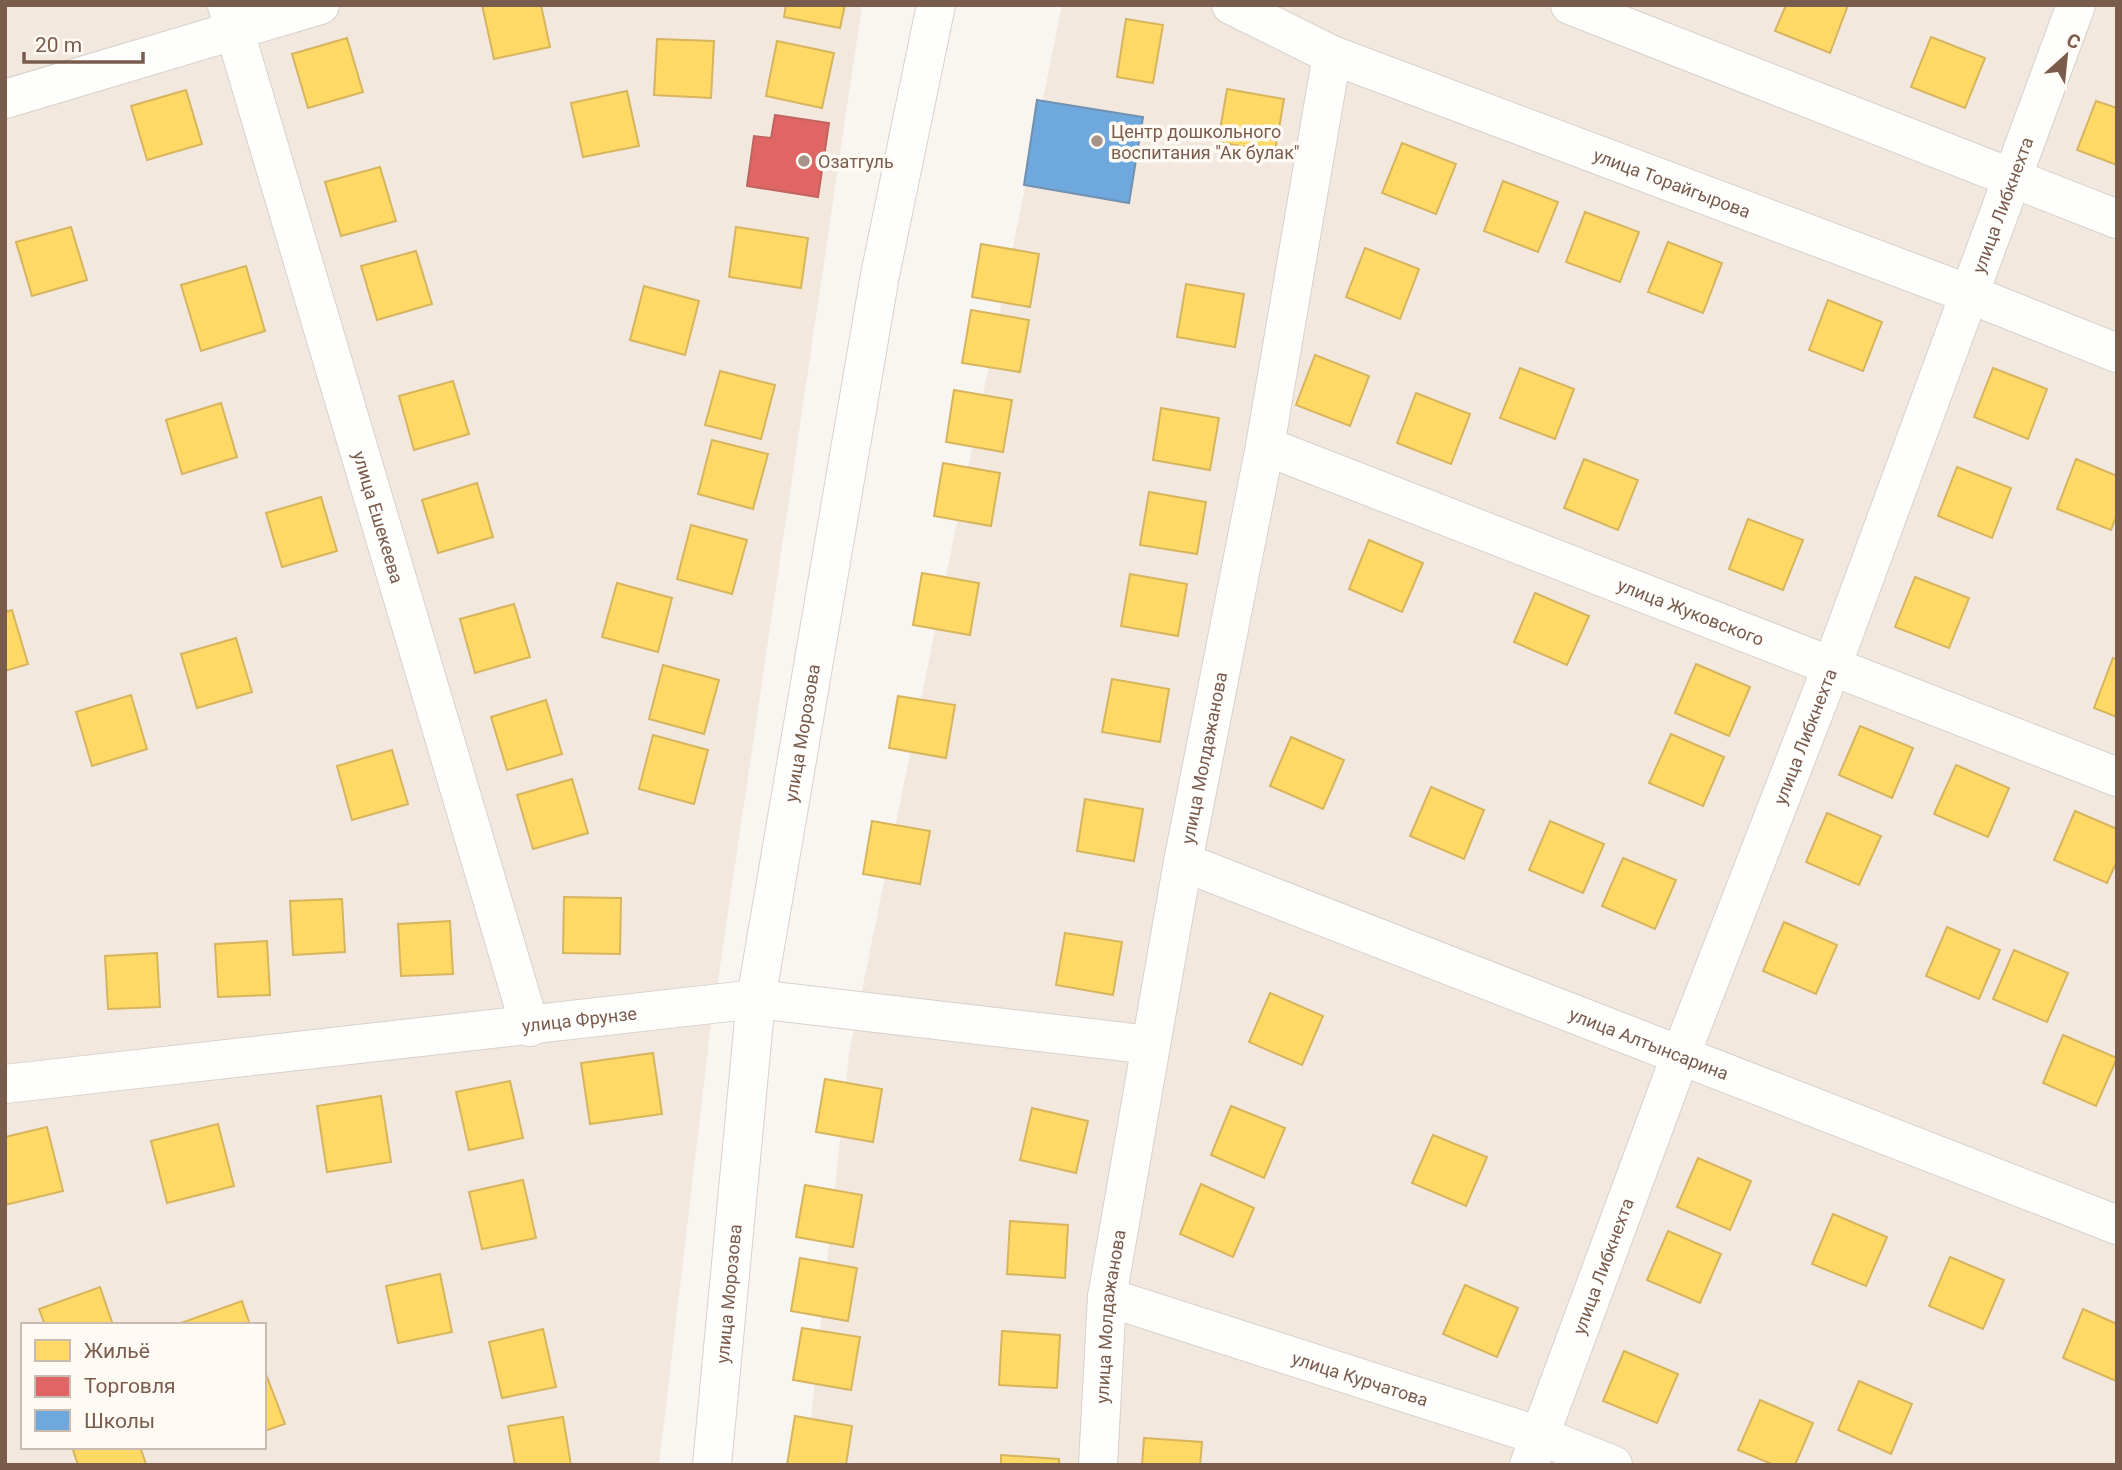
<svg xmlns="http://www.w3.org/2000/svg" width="2122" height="1470" font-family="Roboto,sans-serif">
  <rect width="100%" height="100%" fill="#f9f5f0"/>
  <g fill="#f2e8de" fill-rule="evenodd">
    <path d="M 5,5 L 862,5 L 709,1041 L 659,1465 L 5,1465 ZM 23,1325 L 264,1325 L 264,1447 L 23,1447 Z"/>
    <path d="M 1062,5 L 2117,5 L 2117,1465 L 806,1465 L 849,1054 Z"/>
  </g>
  <g fill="#ffd966" stroke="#d7b45e" stroke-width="2">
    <path d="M 482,5 L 541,5 L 550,47 L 494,59 Z"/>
    <path d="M 786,5 L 845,5 L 840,28 L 784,17 Z"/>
    <path d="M 1786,5 L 1848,5 L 1830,53 L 1775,31 Z"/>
    <path d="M 1126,19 L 1163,25 L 1153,83 L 1117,77 Z"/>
    <path d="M 1931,37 L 1985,58 L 1965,108 L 1911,87 Z"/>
    <path d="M 347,38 L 363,92 L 308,108 L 292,54 Z"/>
    <path d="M 657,39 L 714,41 L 711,98 L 654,95 Z"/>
    <path d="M 777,41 L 834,53 L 822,108 L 766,96 Z"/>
    <path d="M 1227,89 L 1284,99 L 1275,152 L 1218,142 Z"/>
    <path d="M 186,90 L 202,144 L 147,160 L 131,106 Z"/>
    <path d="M 627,91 L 639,146 L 583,157 L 571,103 Z"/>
    <path d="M 2096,101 L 2117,108 L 2117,165 L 2077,150 Z"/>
    <path d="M 1402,143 L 1456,164 L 1436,214 L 1382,193 Z"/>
    <path d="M 380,167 L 396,221 L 341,236 L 325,182 Z"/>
    <path d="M 1503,181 L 1558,202 L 1538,252 L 1484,231 Z"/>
    <path d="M 1585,212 L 1639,232 L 1620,282 L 1566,262 Z"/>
    <path d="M 71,227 L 87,280 L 32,296 L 16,242 Z"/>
    <path d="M 736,227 L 808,238 L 801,288 L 729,277 Z"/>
    <path d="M 1668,242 L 1722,263 L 1703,313 L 1648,292 Z"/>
    <path d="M 981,244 L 1039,254 L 1030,307 L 972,297 Z"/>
    <path d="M 1365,248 L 1419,269 L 1400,319 L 1346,297 Z"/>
    <path d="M 416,251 L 432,304 L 377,320 L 361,266 Z"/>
    <path d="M 246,266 L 265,331 L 201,351 L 181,285 Z"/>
    <path d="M 1186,284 L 1244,294 L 1235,347 L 1177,337 Z"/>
    <path d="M 644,286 L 699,301 L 685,355 L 630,340 Z"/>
    <path d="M 1828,300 L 1882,322 L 1863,371 L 1809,350 Z"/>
    <path d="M 971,310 L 1029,320 L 1020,372 L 962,363 Z"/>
    <path d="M 1315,355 L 1369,376 L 1350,426 L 1296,405 Z"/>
    <path d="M 1520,368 L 1574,389 L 1555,439 L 1500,418 Z"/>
    <path d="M 1993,368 L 2047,389 L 2028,439 L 1974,417 Z"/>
    <path d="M 720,371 L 775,385 L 761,439 L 705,425 Z"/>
    <path d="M 453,381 L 469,434 L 414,450 L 399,396 Z"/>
    <path d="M 954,390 L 1012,400 L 1003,452 L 946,442 Z"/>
    <path d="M 1416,393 L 1470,414 L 1451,464 L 1397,443 Z"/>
    <path d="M 221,403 L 237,457 L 182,474 L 166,420 Z"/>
    <path d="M 1161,408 L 1219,418 L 1210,470 L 1153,460 Z"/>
    <path d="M 712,440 L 768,454 L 753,509 L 698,494 Z"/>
    <path d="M 1584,459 L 1638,480 L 1618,530 L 1564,508 Z"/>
    <path d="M 2076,459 L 2117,476 L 2117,515 L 2111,530 L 2057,509 Z"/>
    <path d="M 943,463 L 1000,473 L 991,526 L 934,516 Z"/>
    <path d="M 1957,467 L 2011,488 L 1992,538 L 1938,516 Z"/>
    <path d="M 477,483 L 493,537 L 438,553 L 422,500 Z"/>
    <path d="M 1149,492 L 1206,502 L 1197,554 L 1140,545 Z"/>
    <path d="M 321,497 L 337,551 L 282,567 L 266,513 Z"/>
    <path d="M 1748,519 L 1803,540 L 1783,590 L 1729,569 Z"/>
    <path d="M 691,525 L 747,540 L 732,594 L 677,579 Z"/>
    <path d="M 1369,540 L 1423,563 L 1402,612 L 1349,589 Z"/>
    <path d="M 922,573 L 979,583 L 970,635 L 913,625 Z"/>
    <path d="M 1130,574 L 1187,584 L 1178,636 L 1121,626 Z"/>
    <path d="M 1915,577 L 1969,598 L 1949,648 L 1895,627 Z"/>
    <path d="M 617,583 L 672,598 L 658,652 L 602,637 Z"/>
    <path d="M 1535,593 L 1589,616 L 1567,665 L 1514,642 Z"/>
    <path d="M 514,604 L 530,657 L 475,673 L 460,619 Z"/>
    <path d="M 12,610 L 28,664 L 5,671 L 5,612 Z"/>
    <path d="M 236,638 L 252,692 L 197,708 L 181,654 Z"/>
    <path d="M 2113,658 L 2117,659 L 2117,717 L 2094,708 Z"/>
    <path d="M 1696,664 L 1750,687 L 1729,736 L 1675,713 Z"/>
    <path d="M 663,665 L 719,680 L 704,734 L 649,719 Z"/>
    <path d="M 1112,679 L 1169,689 L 1160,742 L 1102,732 Z"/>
    <path d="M 131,695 L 147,749 L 92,766 L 76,712 Z"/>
    <path d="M 898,696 L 955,705 L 946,758 L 889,748 Z"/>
    <path d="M 546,700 L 562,754 L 507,770 L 491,717 Z"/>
    <path d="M 1860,726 L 1913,748 L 1892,798 L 1839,775 Z"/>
    <path d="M 1671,734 L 1724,757 L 1703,806 L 1649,783 Z"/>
    <path d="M 653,735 L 708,750 L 694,804 L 639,789 Z"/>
    <path d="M 1291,737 L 1344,760 L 1323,809 L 1270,786 Z"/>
    <path d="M 392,750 L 408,804 L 352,820 L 337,766 Z"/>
    <path d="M 1956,765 L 2009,788 L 1988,837 L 1934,814 Z"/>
    <path d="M 572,779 L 588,833 L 533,849 L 517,795 Z"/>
    <path d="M 1431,787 L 1484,810 L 1464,859 L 1410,836 Z"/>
    <path d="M 1085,799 L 1143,809 L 1134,861 L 1077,851 Z"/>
    <path d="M 2075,811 L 2117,829 L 2117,861 L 2107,883 L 2054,860 Z"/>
    <path d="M 1827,813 L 1881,836 L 1859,885 L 1806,862 Z"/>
    <path d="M 872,821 L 930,831 L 920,884 L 863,874 Z"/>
    <path d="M 1550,821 L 1604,844 L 1583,893 L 1529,870 Z"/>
    <path d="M 1623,858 L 1676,880 L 1655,929 L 1602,906 Z"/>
    <path d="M 564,897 L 621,898 L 620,954 L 563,953 Z"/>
    <path d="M 342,899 L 345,952 L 293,955 L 290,901 Z"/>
    <path d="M 450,921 L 453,974 L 401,976 L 398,924 Z"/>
    <path d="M 1784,922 L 1837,945 L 1816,994 L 1763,971 Z"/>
    <path d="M 1947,927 L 2000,950 L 1979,999 L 1926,976 Z"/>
    <path d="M 1065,933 L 1122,942 L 1113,995 L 1056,985 Z"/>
    <path d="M 267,941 L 270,995 L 218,997 L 215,944 Z"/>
    <path d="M 2014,950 L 2068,973 L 2047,1022 L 1993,999 Z"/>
    <path d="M 157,953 L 160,1007 L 108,1009 L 105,956 Z"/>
    <path d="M 1270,993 L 1323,1016 L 1302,1065 L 1249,1042 Z"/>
    <path d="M 2063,1035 L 2117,1058 L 2096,1106 L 2043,1083 Z"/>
    <path d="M 653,1053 L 662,1114 L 590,1124 L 581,1063 Z"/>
    <path d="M 825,1079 L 882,1089 L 873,1142 L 816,1132 Z"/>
    <path d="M 510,1081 L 523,1138 L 469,1150 L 456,1092 Z"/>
    <path d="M 381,1096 L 391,1162 L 327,1172 L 317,1106 Z"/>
    <path d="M 1231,1106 L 1285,1128 L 1264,1178 L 1211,1155 Z"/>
    <path d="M 1032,1108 L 1088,1121 L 1076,1173 L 1020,1160 Z"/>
    <path d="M 218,1124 L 234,1186 L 167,1203 L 151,1141 Z"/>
    <path d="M 47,1127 L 63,1191 L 5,1205 L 5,1137 Z"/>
    <path d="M 1433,1135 L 1487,1157 L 1466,1206 L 1412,1183 Z"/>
    <path d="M 1698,1158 L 1751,1181 L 1730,1230 L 1677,1207 Z"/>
    <path d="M 523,1180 L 536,1238 L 482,1249 L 469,1192 Z"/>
    <path d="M 1201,1184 L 1254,1208 L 1233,1257 L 1180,1234 Z"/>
    <path d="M 805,1185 L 862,1195 L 853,1247 L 796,1237 Z"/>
    <path d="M 1833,1214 L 1887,1237 L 1866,1286 L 1812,1264 Z"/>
    <path d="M 1010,1221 L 1068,1225 L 1065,1278 L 1007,1274 Z"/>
    <path d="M 1668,1231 L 1721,1254 L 1700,1303 L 1647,1280 Z"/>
    <path d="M 1950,1257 L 2004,1280 L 1983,1329 L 1929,1306 Z"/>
    <path d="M 800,1258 L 857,1268 L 848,1321 L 791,1311 Z"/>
    <path d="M 440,1274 L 452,1332 L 398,1343 L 386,1286 Z"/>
    <path d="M 1465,1285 L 1518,1308 L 1497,1357 L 1443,1334 Z"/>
    <path d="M 100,1287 L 113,1325 L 45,1325 L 39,1309 Z"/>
    <path d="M 242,1301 L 250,1325 L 182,1325 L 181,1323 Z"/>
    <path d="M 2083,1309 L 2117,1324 L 2116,1381 L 2063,1358 Z"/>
    <path d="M 802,1328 L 860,1337 L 851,1390 L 793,1380 Z"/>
    <path d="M 543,1329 L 556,1387 L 502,1398 L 489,1342 Z"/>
    <path d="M 1002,1331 L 1060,1335 L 1057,1388 L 999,1385 Z"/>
    <path d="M 1624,1351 L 1678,1374 L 1657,1423 L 1603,1401 Z"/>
    <path d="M 264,1369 L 285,1424 L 264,1431 Z"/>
    <path d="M 1859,1381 L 1912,1404 L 1891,1454 L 1838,1430 Z"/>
    <path d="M 1760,1400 L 1813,1423 L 1795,1465 L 1774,1465 L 1738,1450 Z"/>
    <path d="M 795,1416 L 852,1426 L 846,1465 L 787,1465 Z"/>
    <path d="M 563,1417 L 571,1465 L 515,1465 L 508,1426 Z"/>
    <path d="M 1144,1438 L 1202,1442 L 1200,1465 L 1142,1465 Z"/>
    <path d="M 72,1447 L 140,1447 L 146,1464 L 78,1465 Z"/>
    <path d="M 1001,1455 L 1059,1459 L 1059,1465 L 1001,1465 Z"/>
  </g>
  <path fill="#e06666" stroke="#c1635e" stroke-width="2" d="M 775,115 L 829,123 L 818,197 L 747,186 L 754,136 L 771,138 Z"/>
  <path fill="#6fa8dc" stroke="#7291b1" stroke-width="2" d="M 1037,100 L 1143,117 L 1129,203 L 1024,185 Z"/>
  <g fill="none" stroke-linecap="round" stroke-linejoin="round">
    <defs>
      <g id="minor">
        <path id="s1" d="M 227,5 L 530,1027"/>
        <path id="s2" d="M 1231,5 L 1332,55 L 1969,294 L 2117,353"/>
        <path d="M 1570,5 L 2117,219"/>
        <path d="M 5,99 L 320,5"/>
        <path id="s3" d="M 1265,446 L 2117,777"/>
        <path id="s4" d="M 1183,862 L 2117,1225"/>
        <path id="s5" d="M 5,1084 L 756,999 L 1151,1045"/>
        <path id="s6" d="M 1107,1297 L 1540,1436 L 1613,1465"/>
        <path id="s7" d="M 1098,1465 L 1107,1297 L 1183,862 L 1265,446 L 1332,55"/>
        <path id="s8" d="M 1529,1465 L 1681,1054 L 1832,666 L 2076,5"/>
      </g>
      <g id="secondary">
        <path id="s9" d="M 712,1465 L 756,999 L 880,275 L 936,5"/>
      </g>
    </defs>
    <use href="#minor" stroke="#d7d1cb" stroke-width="40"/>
    <use href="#secondary" stroke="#d9d2cb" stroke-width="40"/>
    <use href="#minor" stroke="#fefefd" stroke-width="38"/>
    <use href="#secondary" stroke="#fefefd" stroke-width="38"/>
  </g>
  <g fill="#a69286" stroke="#fffaf3" stroke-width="2.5">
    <circle cx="1097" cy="141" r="7"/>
    <circle cx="804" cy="161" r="7"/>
  </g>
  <g text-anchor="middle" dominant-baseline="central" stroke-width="7" stroke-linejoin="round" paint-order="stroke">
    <g font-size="18" fill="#7a5c4d" stroke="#fffaf3" text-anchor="start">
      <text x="1111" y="131">Центр дошкольного<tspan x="1111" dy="21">воспитания "Ак булак"</tspan></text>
      <text x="818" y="161">Oзатгуль</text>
    </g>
    <g font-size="18" fill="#7a5c4d" stroke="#fffaf3">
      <text stroke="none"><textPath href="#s2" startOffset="476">улица Торайгырова</textPath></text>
      <text stroke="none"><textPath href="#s8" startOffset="1346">улица Либкнехта</textPath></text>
      <text stroke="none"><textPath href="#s1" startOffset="534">улица Ешекеева</textPath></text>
      <text stroke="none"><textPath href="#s3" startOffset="457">улица Жуковского</textPath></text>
      <text stroke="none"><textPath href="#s9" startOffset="738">улица Морозова</textPath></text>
      <text stroke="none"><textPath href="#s8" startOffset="779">улица Либкнехта</textPath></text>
      <text stroke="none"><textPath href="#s7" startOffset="716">улица Молдажанова</textPath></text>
      <text stroke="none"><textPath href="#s5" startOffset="578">улица Фрунзе</textPath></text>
      <text stroke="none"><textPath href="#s4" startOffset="500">улица Алтынсарина</textPath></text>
      <text stroke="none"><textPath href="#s8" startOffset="212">улица Либкнехта</textPath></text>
      <text stroke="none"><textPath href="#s9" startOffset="172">улица Морозова</textPath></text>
      <text stroke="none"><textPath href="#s7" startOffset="149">улица Молдажанова</textPath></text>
      <text stroke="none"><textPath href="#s6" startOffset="266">улица Курчатова</textPath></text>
    </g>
  </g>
  <rect width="2122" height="1470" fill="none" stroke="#7a5c4d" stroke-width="14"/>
  <rect x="21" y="1323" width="245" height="126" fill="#fffaf3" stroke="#cabbb1" stroke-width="2"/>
  <rect x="35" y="1340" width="35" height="21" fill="#ffd966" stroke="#cabbb1" stroke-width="2"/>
  <text x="84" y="1358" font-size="21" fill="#7a5c4d">Жильё</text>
  <rect x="35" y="1376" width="35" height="21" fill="#e06666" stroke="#cabbb1" stroke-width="2"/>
  <text x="84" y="1393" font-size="21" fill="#7a5c4d">Торговля</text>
  <rect x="35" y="1410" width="35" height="21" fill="#6fa8dc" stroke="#cabbb1" stroke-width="2"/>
  <text x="84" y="1428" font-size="21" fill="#7a5c4d">Школы</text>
  <g transform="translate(2066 56) rotate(27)" stroke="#fffaf3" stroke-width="5" paint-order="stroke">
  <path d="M0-5L12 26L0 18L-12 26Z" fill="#7a5c4d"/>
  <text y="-10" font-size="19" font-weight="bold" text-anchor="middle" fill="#7a5c4d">С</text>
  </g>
  <path d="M24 52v10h119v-10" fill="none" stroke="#7a5c4d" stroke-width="3.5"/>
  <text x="35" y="52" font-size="21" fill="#7a5c4d" stroke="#fffaf3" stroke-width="5" paint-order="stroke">20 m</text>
</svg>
